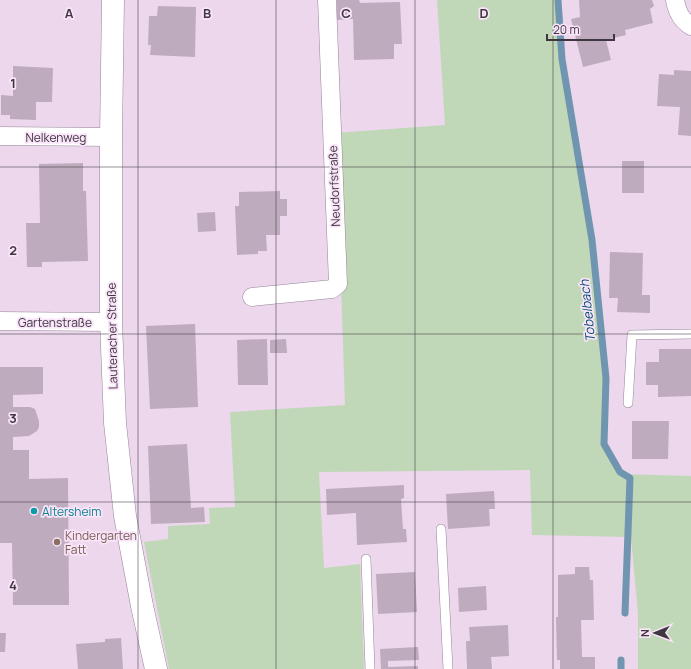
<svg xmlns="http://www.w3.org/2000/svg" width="691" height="669" font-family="Manrope,sans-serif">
  <rect width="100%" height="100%" fill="#ecd7ec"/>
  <path fill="#c0d8b7" d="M 437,0 L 557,0 L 561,58 L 571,126 L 591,241 L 605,379 L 603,444 L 620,474 L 691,476 L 691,669 L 638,669 L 638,614 L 631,537 L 532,535 L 530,470 L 319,472 L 324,568 L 360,564 L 364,669 L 169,669 L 144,542 L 168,539 L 168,526 L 210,524 L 209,508 L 235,507 L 230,412 L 345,405 L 336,133 L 445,125 Z"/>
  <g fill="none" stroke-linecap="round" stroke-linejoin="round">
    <g stroke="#7095b1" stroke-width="7">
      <path d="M 558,0 L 562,59 L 592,240 L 606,378 L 604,444 L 620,472 L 630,478 L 625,613"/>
      <path d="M 621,669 L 621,660"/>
    </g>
  </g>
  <g fill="#bfabbe">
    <path d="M 337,0 L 359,0 L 360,3 L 400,2 L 402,44 L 394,44 L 394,59 L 354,60 L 353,19 L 337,20 Z"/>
    <path d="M 579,0 L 652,0 L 654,6 L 650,9 L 653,23 L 625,30 L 626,35 L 606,40 L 611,60 L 583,67 L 571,19 L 580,17 Z"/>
    <path d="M 158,6 L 196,7 L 195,57 L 150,55 L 151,45 L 148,45 L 149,16 L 157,16 Z"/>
    <path d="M 13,66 L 53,68 L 52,102 L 36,102 L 36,120 L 10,119 L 10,115 L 1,115 L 1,95 L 13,96 Z"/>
    <path d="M 674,70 L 691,71 L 691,136 L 678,135 L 680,107 L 657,106 L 659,74 L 674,75 Z"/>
    <rect x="622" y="161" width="22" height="32"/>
    <path d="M 83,163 L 83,191 L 86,191 L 88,261 L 42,262 L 42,267 L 27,267 L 26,223 L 40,223 L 39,164 Z"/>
    <path d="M 280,191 L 280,199 L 287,199 L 287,216 L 280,216 L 280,235 L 266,235 L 267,251 L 258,251 L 258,254 L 237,255 L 235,206 L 239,206 L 239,192 Z"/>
    <path d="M 215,212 L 216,231 L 198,232 L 197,213 Z"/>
    <path d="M 610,252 L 643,253 L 642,295 L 650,295 L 650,313 L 617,312 L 618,298 L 609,298 Z"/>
    <path d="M 195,324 L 198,407 L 150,409 L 146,326 Z"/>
    <path d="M 267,339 L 268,385 L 238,385 L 237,340 Z"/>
    <path d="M 286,339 L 287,353 L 270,353 L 270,340 Z"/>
    <path d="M 659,349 L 691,349 L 691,396 L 658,397 L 658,385 L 646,385 L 646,362 L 659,362 Z"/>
    <path d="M 0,367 L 43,367 L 43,394 L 13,395 L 13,407 L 30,407 L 35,409 L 39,421 L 39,427 L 37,431 L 29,436 L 13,437 L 13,450 L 29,450 L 29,479 L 68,478 L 69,605 L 13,605 L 12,543 L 0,543 Z"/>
    <path d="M 632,421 L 669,421 L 668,459 L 632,459 Z"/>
    <path d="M 187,444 L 191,508 L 204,507 L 205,522 L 151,524 L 148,446 Z"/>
    <path d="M 404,485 L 404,498 L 401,499 L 403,529 L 406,529 L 407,542 L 357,545 L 356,513 L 327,515 L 326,489 Z"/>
    <path d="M 494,491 L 495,509 L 489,509 L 490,526 L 448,529 L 446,494 Z"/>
    <path d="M 575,567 L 589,567 L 590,580 L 593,580 L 594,620 L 581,620 L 582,657 L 595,657 L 595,669 L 560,669 L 560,660 L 557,660 L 556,617 L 558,617 L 558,575 L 575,574 Z"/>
    <path d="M 415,572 L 417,612 L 378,614 L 376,574 Z"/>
    <path d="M 486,586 L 487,610 L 459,612 L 458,588 Z"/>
    <path d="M 508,625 L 509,656 L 491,657 L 492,669 L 467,669 L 466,641 L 470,641 L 469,627 Z"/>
    <path d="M 0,633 L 6,633 L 5,652 L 0,652 Z"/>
    <path d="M 121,638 L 123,669 L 78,669 L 76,644 L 105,642 L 105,639 Z"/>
    <path d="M 418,647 L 419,660 L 388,661 L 388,667 L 418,666 L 418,669 L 381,669 L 380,649 Z"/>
  </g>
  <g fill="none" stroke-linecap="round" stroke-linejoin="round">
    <defs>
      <g id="service">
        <path d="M 628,403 L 632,335 L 691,334"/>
        <path d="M 441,529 L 448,669"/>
        <path d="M 366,559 L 370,669"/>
      </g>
      <g id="minor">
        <path d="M 675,0 C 677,12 681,20 691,26"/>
        <path d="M 0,136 L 111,137"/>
        <path d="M 252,297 L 332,289 L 338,284 L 327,0"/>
        <path d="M 0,321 L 111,322"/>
      </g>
      <path id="tertiary" d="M 113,0 L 111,137 L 111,322 L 115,423 L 125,516 L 142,606 L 156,669"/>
    </defs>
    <use href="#service" stroke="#978497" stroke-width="10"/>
    <use href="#minor" stroke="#978497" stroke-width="19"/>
    <use href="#tertiary" stroke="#978497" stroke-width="23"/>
    <use href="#service" stroke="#fff" stroke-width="9"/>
    <use href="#minor" stroke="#fff" stroke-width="18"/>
    <use href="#tertiary" stroke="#fff" stroke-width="22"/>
  </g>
  <path fill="none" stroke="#3f373f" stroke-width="1" stroke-opacity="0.55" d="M 138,0 L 138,669M 276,0 L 276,669M 415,0 L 415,669M 553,0 L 553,669M 0,167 L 691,167M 0,334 L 691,334M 0,502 L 691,502"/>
  <circle fill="#0f9aa8" stroke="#f9e4f9" stroke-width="1.5" cx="34" cy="511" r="4"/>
  <circle fill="#8d6e63" stroke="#f9e4f9" stroke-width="1.5" cx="57" cy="542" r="4"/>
  <g text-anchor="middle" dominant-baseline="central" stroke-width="3.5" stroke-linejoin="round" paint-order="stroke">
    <g font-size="12" fill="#3f373f" stroke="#f9e4f9">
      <text x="56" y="137">Nelkenweg</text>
      <text transform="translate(334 186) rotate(-92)">Neudorfstraße</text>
      <text x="55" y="322">Gartenstraße</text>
      <text transform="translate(112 336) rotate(-91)">Lauteracher Straße</text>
    </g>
    <g font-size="12" fill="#0d838f" stroke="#f9e4f9" text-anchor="start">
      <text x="42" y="511">Altersheim</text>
    </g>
    <g font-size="12" fill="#785e54" stroke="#f9e4f9" text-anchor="start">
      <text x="65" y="535">Kindergarten<tspan x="65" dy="14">Fatt</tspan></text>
    </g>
    <g font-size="13" font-style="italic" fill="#054f72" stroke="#f9e4f9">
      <text transform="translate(587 311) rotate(-96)">Tobelbach</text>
    </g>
  </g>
  <g font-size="13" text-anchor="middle" font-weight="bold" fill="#3f373f" stroke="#f9e4f9" stroke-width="3.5" stroke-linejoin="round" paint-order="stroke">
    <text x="69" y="18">A</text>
    <text x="207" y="18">B</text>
    <text x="346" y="18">C</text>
    <text x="484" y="18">D</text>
    <text x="13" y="88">1</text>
    <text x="13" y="255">2</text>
    <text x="13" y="423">3</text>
    <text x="13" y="590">4</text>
  </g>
  <g transform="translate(655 633) rotate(269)" stroke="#f9e4f9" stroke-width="3" paint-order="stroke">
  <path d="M0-3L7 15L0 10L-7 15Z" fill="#3f373f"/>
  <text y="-6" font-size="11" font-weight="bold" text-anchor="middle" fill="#3f373f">N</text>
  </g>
  <path d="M547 34v6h67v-6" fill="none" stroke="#3f373f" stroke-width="2"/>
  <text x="553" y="34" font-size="12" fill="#3f373f" stroke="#f9e4f9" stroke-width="3" paint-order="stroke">20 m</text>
</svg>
